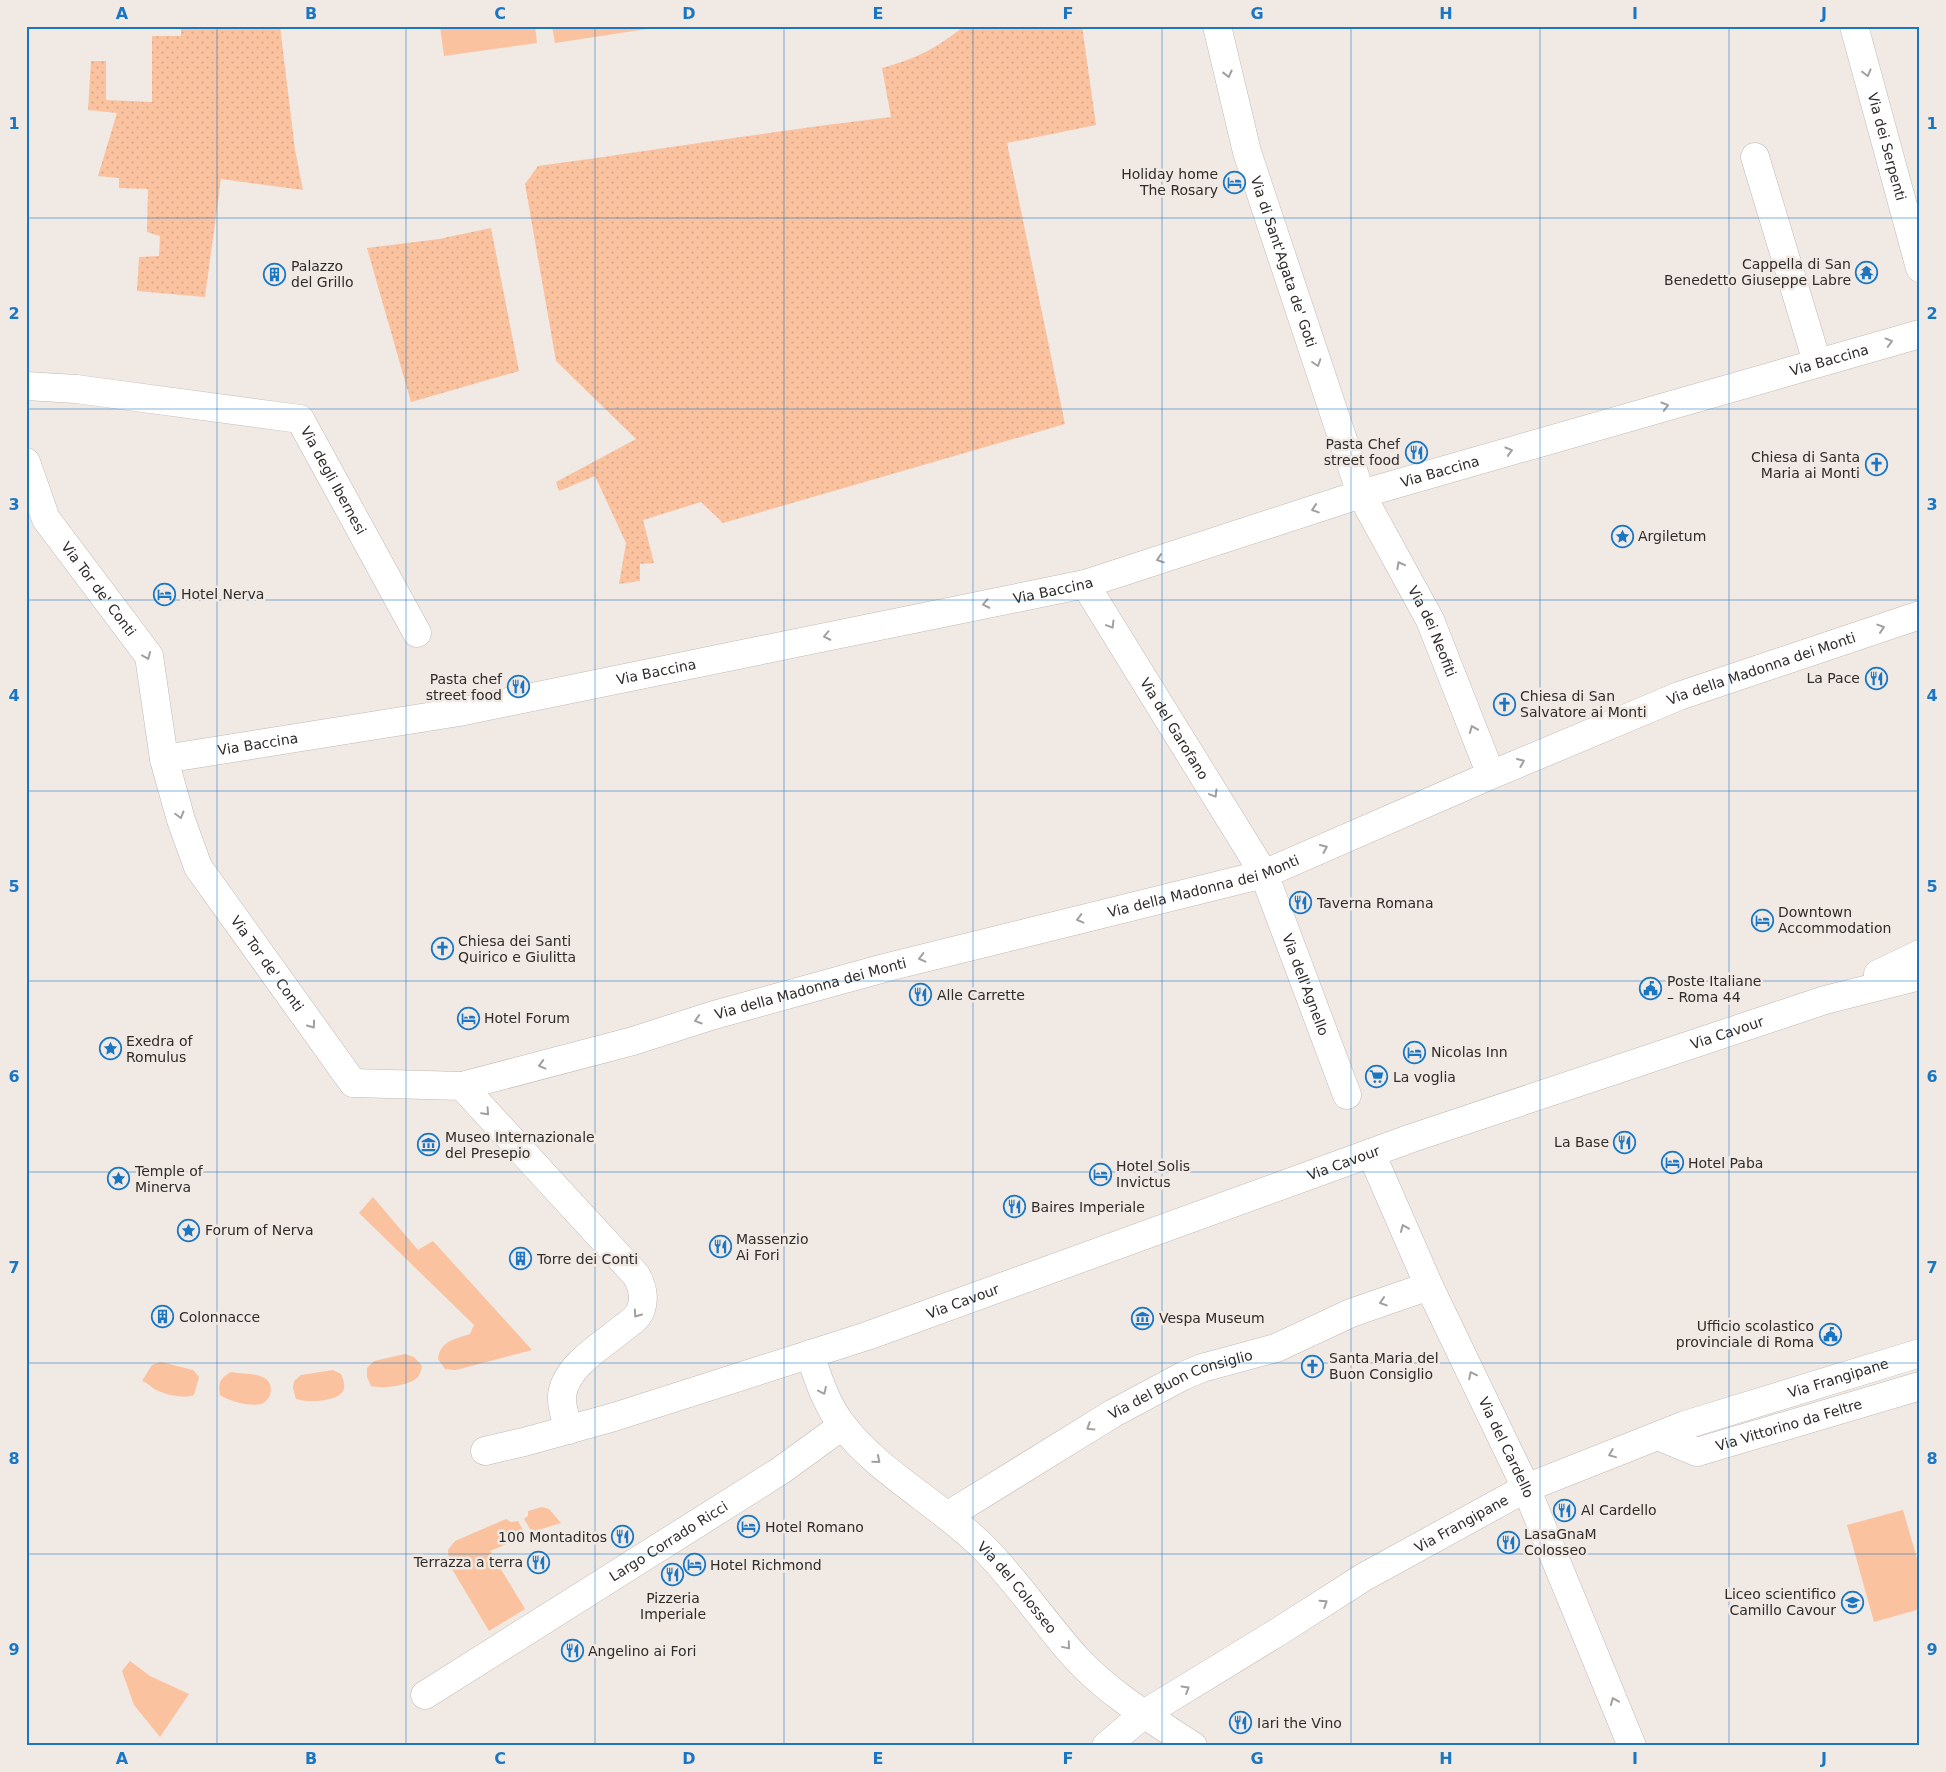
<svg xmlns="http://www.w3.org/2000/svg" width="1946" height="1772" font-family="'DejaVu Sans',sans-serif">
  <defs>
    <pattern id="garden-dots" width="8" height="8" patternUnits="userSpaceOnUse" patternTransform="scale(1.25)"><rect width="8" height="8" fill="#fac29f"/><path d="M2 2h.1M6 6h.1" fill="none" stroke="#d7a789" stroke-width="1.8" stroke-linecap="round"/></pattern>
  </defs>
  <rect width="100%" height="100%" fill="#f1e9e4"/>
  <g fill="#fac29f">
    <path d="M 440,26 L 535,26 L 537,43 L 444,56 Z"/>
    <path d="M 552,26 L 647,26 L 647,29 L 555,43 Z"/>
    <path d="M 373,1197 L 418,1250 L 433,1241 L 532,1350 L 456,1370 L 445,1369 L 438,1359 C 440,1341 455,1339 470,1334 L 474,1325 L 359,1213 Z"/>
    <path d="M 405,1354 L 414,1357 L 422,1366 C 421,1370 420,1374 418,1377 C 409,1386 382,1389 371,1386 L 367,1377 L 367,1368 L 374,1361 Z"/>
    <path d="M 161,1362 L 193,1370 L 199,1377 L 194,1395 C 184,1399 167,1395 156,1390 C 151,1388 149,1383 142,1381 L 152,1365 Z"/>
    <path d="M 333,1370 L 341,1374 C 343,1379 345,1384 344,1389 C 340,1402 307,1403 296,1399 L 293,1388 L 294,1381 L 301,1375 Z"/>
    <path d="M 231,1372 C 241,1374 254,1373 262,1377 C 275,1381 273,1400 261,1404 C 251,1407 228,1401 220,1395 C 218,1383 220,1378 231,1372 Z"/>
    <path d="M 542,1507 L 549,1509 L 561,1523 L 532,1532 L 524,1519 L 528,1516 L 528,1511 Z"/>
    <path d="M 1903,1510 L 1920,1569 L 1920,1609 L 1874,1622 L 1847,1525 Z"/>
    <path d="M 506,1519 L 511,1522 L 518,1521 L 526,1536 L 490,1551 L 525,1609 L 489,1631 L 449,1564 L 448,1550 L 455,1541 Z"/>
    <path d="M 130,1661 L 150,1676 L 189,1694 L 160,1737 L 134,1705 L 122,1671 Z"/>
  </g>
  <g fill="url(#garden-dots)">
    <path d="M 181,26 L 280,26 L 295,150 L 303,190 L 221,179 L 205,297 L 137,291 L 139,257 L 159,256 L 160,236 L 147,232 L 148,189 L 119,188 L 119,178 L 98,176 L 117,113 L 88,110 L 91,61 L 106,61 L 106,100 L 152,102 L 152,36 L 181,36 Z"/>
    <path d="M 964,26 L 1082,26 L 1096,125 L 1007,143 L 1065,424 L 723,523 L 701,502 L 643,520 L 654,563 L 640,564 L 640,581 L 619,584 L 626,543 L 595,476 L 559,491 L 556,482 L 636,439 L 556,361 L 525,184 L 538,166 C 656,150 773,131 891,117 L 882,68 C 917,58 936,49 964,26 Z"/>
    <path d="M 491,228 L 519,371 L 411,402 L 367,248 L 439,239 Z"/>
  </g>
  <g fill="none" stroke-linecap="round" stroke-linejoin="round">
    <defs>
      <g id="street">
        <path id="s1" d="M 1217,26 L 1247,152 L 1361,494 L 1430,620 L 1491,775"/>
        <path id="s2" d="M 1854,26 L 1920,268"/>
        <path d="M 1755,157 L 1817,362"/>
        <path id="s3" d="M 26,386 L 76,389 L 300,419 L 417,633"/>
        <path id="s4" d="M 26,462 L 46,519 L 149,656 L 164,759 L 181,820 L 198,867 L 353,1083 L 462,1086 L 636,1275 C 642,1285 645,1298 641,1309 C 638,1318 630,1323 623,1328 C 602,1346 565,1366 562,1396 C 561,1407 566,1419 569,1430"/>
        <path id="s5" d="M 1085,584 L 1264,874 L 1347,1095"/>
        <path id="s6" d="M 164,759 L 459,712 L 1085,584 L 1361,494 L 1920,334"/>
        <path d="M 1878,974 L 1920,954"/>
        <path id="s7" d="M 462,1086 L 633,1041 L 714,1015 L 888,967 L 1264,874 L 1491,775 L 1679,696 L 1920,615"/>
        <path id="s8" d="M 1371,1153 L 1429,1286 L 1526,1488 L 1632,1746"/>
        <path id="s9" d="M 810,1354 C 818,1379 827,1406 843,1426 C 879,1473 941,1505 983,1547 C 1018,1582 1045,1624 1078,1660 C 1111,1695 1153,1720 1193,1746"/>
        <path id="s10" d="M 1658,1436 L 1697,1452 L 1920,1386"/>
        <path id="s11" d="M 485,1451 L 524,1442 L 614,1417 L 867,1336 L 1412,1138 L 1825,1000 L 1920,976"/>
        <path id="s12" d="M 947,1516 L 1112,1414 L 1183,1376 L 1202,1368 L 1276,1348 L 1351,1313 L 1429,1286"/>
        <path id="s13" d="M 425,1695 L 780,1471 L 842,1426"/>
        <path id="s14" d="M 1106,1746 L 1144,1714 L 1278,1632 L 1364,1577 L 1526,1488 L 1685,1425 L 1920,1353"/>
      </g>
    </defs>
    <use href="#street" stroke="#c1b9b4" stroke-width="29"/>
    <use href="#street" stroke="#fff" stroke-width="28"/>
  </g>
  <defs><path id="oneway-chevron" d="M-2-3.5L2.5 0L-2 3.5" fill="none" stroke-width="1.6" stroke-linecap="round" stroke-linejoin="round" transform="scale(1.25)"/></defs>
  <g stroke="#a1a09f">
    <use href="#oneway-chevron" transform="translate(1867 73) rotate(75)"/>
    <use href="#oneway-chevron" transform="translate(1228 74) rotate(76)"/>
    <use href="#oneway-chevron" transform="translate(1889 342) rotate(-15)"/>
    <use href="#oneway-chevron" transform="translate(1317 363) rotate(72)"/>
    <use href="#oneway-chevron" transform="translate(1665 406) rotate(-16)"/>
    <use href="#oneway-chevron" transform="translate(1509 451) rotate(-16)"/>
    <use href="#oneway-chevron" transform="translate(1315 509) rotate(162)"/>
    <use href="#oneway-chevron" transform="translate(1160 559) rotate(162)"/>
    <use href="#oneway-chevron" transform="translate(1400 565) rotate(-118)"/>
    <use href="#oneway-chevron" transform="translate(986 604) rotate(168)"/>
    <use href="#oneway-chevron" transform="translate(1111 625) rotate(59)"/>
    <use href="#oneway-chevron" transform="translate(1881 628) rotate(-18)"/>
    <use href="#oneway-chevron" transform="translate(827 636) rotate(168)"/>
    <use href="#oneway-chevron" transform="translate(147 656) rotate(67)"/>
    <use href="#oneway-chevron" transform="translate(1473 729) rotate(-112)"/>
    <use href="#oneway-chevron" transform="translate(1521 762) rotate(-23)"/>
    <use href="#oneway-chevron" transform="translate(1214 794) rotate(59)"/>
    <use href="#oneway-chevron" transform="translate(180 815) rotate(74)"/>
    <use href="#oneway-chevron" transform="translate(1324 848) rotate(-24)"/>
    <use href="#oneway-chevron" transform="translate(1080 919) rotate(166)"/>
    <use href="#oneway-chevron" transform="translate(922 958) rotate(166)"/>
    <use href="#oneway-chevron" transform="translate(698 1020) rotate(163)"/>
    <use href="#oneway-chevron" transform="translate(312 1025) rotate(54)"/>
    <use href="#oneway-chevron" transform="translate(542 1065) rotate(165)"/>
    <use href="#oneway-chevron" transform="translate(486 1112) rotate(47)"/>
    <use href="#oneway-chevron" transform="translate(1404 1228) rotate(-113)"/>
    <use href="#oneway-chevron" transform="translate(1383 1302) rotate(162)"/>
    <use href="#oneway-chevron" transform="translate(637 1314) rotate(125)"/>
    <use href="#oneway-chevron" transform="translate(1472 1375) rotate(-116)"/>
    <use href="#oneway-chevron" transform="translate(823 1391) rotate(65)"/>
    <use href="#oneway-chevron" transform="translate(1090 1427) rotate(148)"/>
    <use href="#oneway-chevron" transform="translate(1612 1454) rotate(158)"/>
    <use href="#oneway-chevron" transform="translate(877 1460) rotate(40)"/>
    <use href="#oneway-chevron" transform="translate(1324 1603) rotate(-33)"/>
    <use href="#oneway-chevron" transform="translate(1067 1646) rotate(50)"/>
    <use href="#oneway-chevron" transform="translate(1186 1689) rotate(-31)"/>
    <use href="#oneway-chevron" transform="translate(1614 1701) rotate(-112)"/>
  </g>
  <path fill="none" stroke="#1a76c3" stroke-width="1" stroke-opacity="0.55" d="M 217,26 L 217,1746M 406,26 L 406,1746M 595,26 L 595,1746M 784,26 L 784,1746M 973,26 L 973,1746M 1162,26 L 1162,1746M 1351,26 L 1351,1746M 1540,26 L 1540,1746M 1729,26 L 1729,1746M 26,218 L 1920,218M 26,409 L 1920,409M 26,600 L 1920,600M 26,791 L 1920,791M 26,981 L 1920,981M 26,1172 L 1920,1172M 26,1363 L 1920,1363M 26,1554 L 1920,1554"/>
  <defs>
    <symbol id="hotel-ring" viewBox="-11 -11 22 22"><circle r="9.5" fill="#f1e9e4" stroke="#1a76c3" stroke-width="1.5"/><path d="M-6-4.5h1.5V1H6V5H4.5V3h-9V5H-6ZM-4 0a1.8 1.8 0 1 1 3.6 0ZM.5 0V-2.5h3Q6-2.5 6 0Z" fill="#1a76c3"/></symbol>
    <symbol id="temple-ring" viewBox="-11 -11 22 22"><circle r="9.5" fill="#f1e9e4" stroke="#1a76c3" stroke-width="1.5"/><path d="M0-6L5-2H3V0L6.5 2.5H4V6H1.5V3h-3V6H-4V2.5H-6.5L-3 0V-2H-5Z" fill="#1a76c3"/></symbol>
    <symbol id="building-ring" viewBox="-11 -11 22 22"><circle r="9.5" fill="#f1e9e4" stroke="#1a76c3" stroke-width="1.5"/><path d="M-4-6H4V6H1V3H-1V6H-4ZM-2.5-4.3h1.7v1.8h-1.7ZM.8-4.3h1.7v1.8H.8ZM-2.5-1h1.7V.8h-1.7ZM.8-1h1.7V.8H.8Z" fill="#1a76c3"/></symbol>
    <symbol id="restaurant-ring" viewBox="-11 -11 22 22"><circle r="9.5" fill="#f1e9e4" stroke="#1a76c3" stroke-width="1.5"/><path d="M-5-6h1v4h1v-4h1v4h1v-4h1v5L-1.5 .5V6h-2V.5L-5-1ZM5-6V6H3V1.5H1.5Q1.5-4 5-6Z" fill="#1a76c3"/></symbol>
    <symbol id="church-ring" viewBox="-11 -11 22 22"><circle r="9.5" fill="#f1e9e4" stroke="#1a76c3" stroke-width="1.5"/><path d="M-1.2-6h2.4v3.5h3.3v2.4h-3.3V6h-2.4V-.1h-3.3v-2.4h3.3Z" fill="#1a76c3"/></symbol>
    <symbol id="sight-ring" viewBox="-11 -11 22 22"><circle r="9.5" fill="#f1e9e4" stroke="#1a76c3" stroke-width="1.5"/><path d="M0-6L1.8-2.2L6-1.7L2.9 1.2L3.7 5.4L0 3.3L-3.7 5.4L-2.9 1.2L-6-1.7L-1.8-2.2Z" fill="#1a76c3"/></symbol>
    <symbol id="civic-ring" viewBox="-11 -11 22 22"><circle r="9.5" fill="#f1e9e4" stroke="#1a76c3" stroke-width="1.5"/><path d="M-.6-6.5H3V-4.5H.6V-3L4-1V1h2V6H-6V1h2V-1L-.6-3ZM-1.2 2.5V6h2.4V2.5Z" fill="#1a76c3"/></symbol>
    <symbol id="supermarket-ring" viewBox="-11 -11 22 22"><circle r="9.5" fill="#f1e9e4" stroke="#1a76c3" stroke-width="1.5"/><path d="M-6-5.5h2.5l.6 2H6L4.5 2H-2.5L-4.4-4H-6ZM-1.5 3.2a1.3 1.3 0 1 0 .1 0ZM3 3.2a1.3 1.3 0 1 0 .1 0Z" fill="#1a76c3"/></symbol>
    <symbol id="museum-ring" viewBox="-11 -11 22 22"><circle r="9.5" fill="#f1e9e4" stroke="#1a76c3" stroke-width="1.5"/><path d="M0-6L6-3V-2H-6V-3ZM-5-1h2V3h-2ZM-1-1h2V3h-2ZM3-1h2V3H3ZM-6 4H6V6H-6Z" fill="#1a76c3"/></symbol>
    <symbol id="school-ring" viewBox="-11 -11 22 22"><circle r="9.5" fill="#f1e9e4" stroke="#1a76c3" stroke-width="1.5"/><path d="M0-5L7-2L0 1L-7-2ZM-4 1L0 2.5L4 1V4Q0 6-4 4Z" fill="#1a76c3"/></symbol>
  </defs>
  <g fill-rule="evenodd">
    <use href="#hotel-ring" x="1222" y="170" width="25" height="25"/>
    <use href="#temple-ring" x="1854" y="260" width="25" height="25"/>
    <use href="#building-ring" x="262" y="262" width="25" height="25"/>
    <use href="#restaurant-ring" x="1404" y="440" width="25" height="25"/>
    <use href="#church-ring" x="1864" y="452" width="25" height="25"/>
    <use href="#sight-ring" x="1610" y="524" width="25" height="25"/>
    <use href="#hotel-ring" x="152" y="582" width="25" height="25"/>
    <use href="#restaurant-ring" x="1864" y="666" width="25" height="25"/>
    <use href="#restaurant-ring" x="506" y="674" width="25" height="25"/>
    <use href="#church-ring" x="1492" y="692" width="25" height="25"/>
    <use href="#restaurant-ring" x="1288" y="890" width="25" height="25"/>
    <use href="#hotel-ring" x="1750" y="908" width="25" height="25"/>
    <use href="#church-ring" x="430" y="936" width="25" height="25"/>
    <use href="#civic-ring" x="1638" y="976" width="25" height="25"/>
    <use href="#restaurant-ring" x="908" y="982" width="25" height="25"/>
    <use href="#hotel-ring" x="456" y="1006" width="25" height="25"/>
    <use href="#sight-ring" x="98" y="1036" width="25" height="25"/>
    <use href="#hotel-ring" x="1402" y="1040" width="25" height="25"/>
    <use href="#supermarket-ring" x="1364" y="1064" width="25" height="25"/>
    <use href="#restaurant-ring" x="1612" y="1130" width="25" height="25"/>
    <use href="#museum-ring" x="416" y="1132" width="25" height="25"/>
    <use href="#hotel-ring" x="1660" y="1150" width="25" height="25"/>
    <use href="#hotel-ring" x="1088" y="1162" width="25" height="25"/>
    <use href="#sight-ring" x="106" y="1166" width="25" height="25"/>
    <use href="#restaurant-ring" x="1002" y="1194" width="25" height="25"/>
    <use href="#sight-ring" x="176" y="1218" width="25" height="25"/>
    <use href="#restaurant-ring" x="708" y="1234" width="25" height="25"/>
    <use href="#building-ring" x="508" y="1246" width="25" height="25"/>
    <use href="#building-ring" x="150" y="1304" width="25" height="25"/>
    <use href="#museum-ring" x="1130" y="1306" width="25" height="25"/>
    <use href="#civic-ring" x="1818" y="1322" width="25" height="25"/>
    <use href="#church-ring" x="1300" y="1354" width="25" height="25"/>
    <use href="#restaurant-ring" x="1552" y="1498" width="25" height="25"/>
    <use href="#hotel-ring" x="736" y="1514" width="25" height="25"/>
    <use href="#restaurant-ring" x="610" y="1524" width="25" height="25"/>
    <use href="#restaurant-ring" x="1496" y="1530" width="25" height="25"/>
    <use href="#restaurant-ring" x="526" y="1550" width="25" height="25"/>
    <use href="#hotel-ring" x="682" y="1552" width="25" height="25"/>
    <use href="#restaurant-ring" x="660" y="1562" width="25" height="25"/>
    <use href="#school-ring" x="1840" y="1590" width="25" height="25"/>
    <use href="#restaurant-ring" x="560" y="1638" width="25" height="25"/>
    <use href="#restaurant-ring" x="1228" y="1710" width="25" height="25"/>
  </g>
  <g text-anchor="middle" dominant-baseline="central" stroke-width="5" stroke-linejoin="round" paint-order="stroke">
    <g font-size="14" fill="#2f2c2a" stroke="#f1e9e4">
      <text stroke="none"><textPath href="#s2" startOffset="125">Via dei Serpenti</textPath></text>
      <text stroke="none"><textPath href="#s1" startOffset="245">Via di Sant'Agata de' Goti</textPath></text>
      <text stroke="none"><textPath href="#s6" startOffset="1715">Via Baccina</textPath></text>
      <text stroke="none"><textPath href="#s6" startOffset="1310">Via Baccina</textPath></text>
      <text stroke="none"><textPath href="#s3" startOffset="346">Via degli Ibernesi</textPath></text>
      <text stroke="none"><textPath href="#s4" startOffset="148">Via Tor de' Conti</textPath></text>
      <text stroke="none"><textPath href="#s6" startOffset="905">Via Baccina</textPath></text>
      <text stroke="none"><textPath href="#s1" startOffset="645">Via dei Neofiti</textPath></text>
      <text stroke="none"><textPath href="#s7" startOffset="1368">Via della Madonna dei Monti</textPath></text>
      <text stroke="none"><textPath href="#s6" startOffset="500">Via Baccina</textPath></text>
      <text stroke="none"><textPath href="#s5" startOffset="170">Via del Garofano</textPath></text>
      <text stroke="none"><textPath href="#s6" startOffset="95">Via Baccina</textPath></text>
      <text stroke="none"><textPath href="#s7" startOffset="768">Via della Madonna dei Monti</textPath></text>
      <text stroke="none"><textPath href="#s4" startOffset="568">Via Tor de' Conti</textPath></text>
      <text stroke="none"><textPath href="#s5" startOffset="459">Via dell'Agnello</textPath></text>
      <text stroke="none"><textPath href="#s7" startOffset="362">Via della Madonna dei Monti</textPath></text>
      <text stroke="none"><textPath href="#s11" startOffset="1311">Via Cavour</textPath></text>
      <text stroke="none"><textPath href="#s11" startOffset="906">Via Cavour</textPath></text>
      <text stroke="none"><textPath href="#s11" startOffset="501">Via Cavour</textPath></text>
      <text stroke="none"><textPath href="#s14" startOffset="825">Via Frangipane</textPath></text>
      <text stroke="none"><textPath href="#s12" startOffset="269">Via del Buon Consiglio</textPath></text>
      <text stroke="none"><textPath href="#s10" startOffset="138">Via Vittorino da Feltre</textPath></text>
      <text stroke="none"><textPath href="#s8" startOffset="324">Via del Cardello</textPath></text>
      <text stroke="none"><textPath href="#s14" startOffset="420">Via Frangipane</textPath></text>
      <text stroke="none"><textPath href="#s13" startOffset="288">Largo Corrado Ricci</textPath></text>
      <text stroke="none"><textPath href="#s9" startOffset="318">Via del Colosseo</textPath></text>
    </g>
    <g font-size="14" fill="#2f2c2a" stroke="#f1e9e4" text-anchor="start">
      <text x="1218" y="174" text-anchor="end">Holiday home<tspan x="1218" dy="16">The Rosary</tspan></text>
      <text x="1851" y="264" text-anchor="end">Cappella di San<tspan x="1851" dy="16">Benedetto Giuseppe Labre</tspan></text>
      <text x="291" y="266">Palazzo<tspan x="291" dy="16">del Grillo</tspan></text>
      <text x="1400" y="444" text-anchor="end">Pasta Chef<tspan x="1400" dy="16">street food</tspan></text>
      <text x="1860" y="457" text-anchor="end">Chiesa di Santa<tspan x="1860" dy="16">Maria ai Monti</tspan></text>
      <text x="1638" y="536">Argiletum</text>
      <text x="181" y="594">Hotel Nerva</text>
      <text x="1860" y="678" text-anchor="end">La Pace</text>
      <text x="502" y="679" text-anchor="end">Pasta chef<tspan x="502" dy="16">street food</tspan></text>
      <text x="1520" y="696">Chiesa di San<tspan x="1520" dy="16">Salvatore ai Monti</tspan></text>
      <text x="1317" y="903">Taverna Romana</text>
      <text x="1778" y="912">Downtown<tspan x="1778" dy="16">Accommodation</tspan></text>
      <text x="458" y="941">Chiesa dei Santi<tspan x="458" dy="16">Quirico e Giulitta</tspan></text>
      <text x="1667" y="981">Poste Italiane<tspan x="1667" dy="16">– Roma 44</tspan></text>
      <text x="937" y="995">Alle Carrette</text>
      <text x="484" y="1018">Hotel Forum</text>
      <text x="126" y="1041">Exedra of<tspan x="126" dy="16">Romulus</tspan></text>
      <text x="1431" y="1052">Nicolas Inn</text>
      <text x="1393" y="1077">La voglia</text>
      <text x="445" y="1137">Museo Internazionale<tspan x="445" dy="16">del Presepio</tspan></text>
      <text x="1609" y="1142" text-anchor="end">La Base</text>
      <text x="1688" y="1163">Hotel Paba</text>
      <text x="1116" y="1166">Hotel Solis<tspan x="1116" dy="16">Invictus</tspan></text>
      <text x="135" y="1171">Temple of<tspan x="135" dy="16">Minerva</tspan></text>
      <text x="1031" y="1207">Baires Imperiale</text>
      <text x="205" y="1230">Forum of Nerva</text>
      <text x="736" y="1239">Massenzio<tspan x="736" dy="16">Ai Fori</tspan></text>
      <text x="537" y="1259">Torre dei Conti</text>
      <text x="179" y="1317">Colonnacce</text>
      <text x="1159" y="1318">Vespa Museum</text>
      <text x="1814" y="1326" text-anchor="end">Ufficio scolastico<tspan x="1814" dy="16">provinciale di Roma</tspan></text>
      <text x="1329" y="1358">Santa Maria del<tspan x="1329" dy="16">Buon Consiglio</tspan></text>
      <text x="1581" y="1510">Al Cardello</text>
      <text x="765" y="1527">Hotel Romano</text>
      <text x="1524" y="1534">LasaGnaM<tspan x="1524" dy="16">Colosseo</tspan></text>
      <text x="607" y="1537" text-anchor="end">100 Montaditos</text>
      <text x="523" y="1562" text-anchor="end">Terrazza a terra</text>
      <text x="710" y="1565">Hotel Richmond</text>
      <text x="1836" y="1594" text-anchor="end">Liceo scientifico<tspan x="1836" dy="16">Camillo Cavour</tspan></text>
      <text x="673" y="1598" text-anchor="middle">Pizzeria<tspan x="673" dy="16">Imperiale</tspan></text>
      <text x="588" y="1651">Angelino ai Fori</text>
      <text x="1257" y="1723">Iari the Vino</text>
    </g>
  </g>
  <rect width="1946" height="1772" fill="none" stroke="#f1e9e4" stroke-width="55"/>
  <rect x="28" y="28" width="1890" height="1716" fill="none" stroke="#1a76c3" stroke-width="2"/>
  <g font-size="16" text-anchor="middle" font-weight="bold" fill="#1a76c3">
    <text x="122" y="19">A</text>
    <text x="311" y="19">B</text>
    <text x="500" y="19">C</text>
    <text x="689" y="19">D</text>
    <text x="878" y="19">E</text>
    <text x="1068" y="19">F</text>
    <text x="1257" y="19">G</text>
    <text x="1446" y="19">H</text>
    <text x="1635" y="19">I</text>
    <text x="1824" y="19">J</text>
    <text x="14" y="129">1</text>
    <text x="1932" y="129">1</text>
    <text x="14" y="319">2</text>
    <text x="1932" y="319">2</text>
    <text x="14" y="510">3</text>
    <text x="1932" y="510">3</text>
    <text x="14" y="701">4</text>
    <text x="1932" y="701">4</text>
    <text x="14" y="892">5</text>
    <text x="1932" y="892">5</text>
    <text x="14" y="1082">6</text>
    <text x="1932" y="1082">6</text>
    <text x="14" y="1273">7</text>
    <text x="1932" y="1273">7</text>
    <text x="14" y="1464">8</text>
    <text x="1932" y="1464">8</text>
    <text x="14" y="1655">9</text>
    <text x="1932" y="1655">9</text>
    <text x="122" y="1764">A</text>
    <text x="311" y="1764">B</text>
    <text x="500" y="1764">C</text>
    <text x="689" y="1764">D</text>
    <text x="878" y="1764">E</text>
    <text x="1068" y="1764">F</text>
    <text x="1257" y="1764">G</text>
    <text x="1446" y="1764">H</text>
    <text x="1635" y="1764">I</text>
    <text x="1824" y="1764">J</text>
  </g>
</svg>
